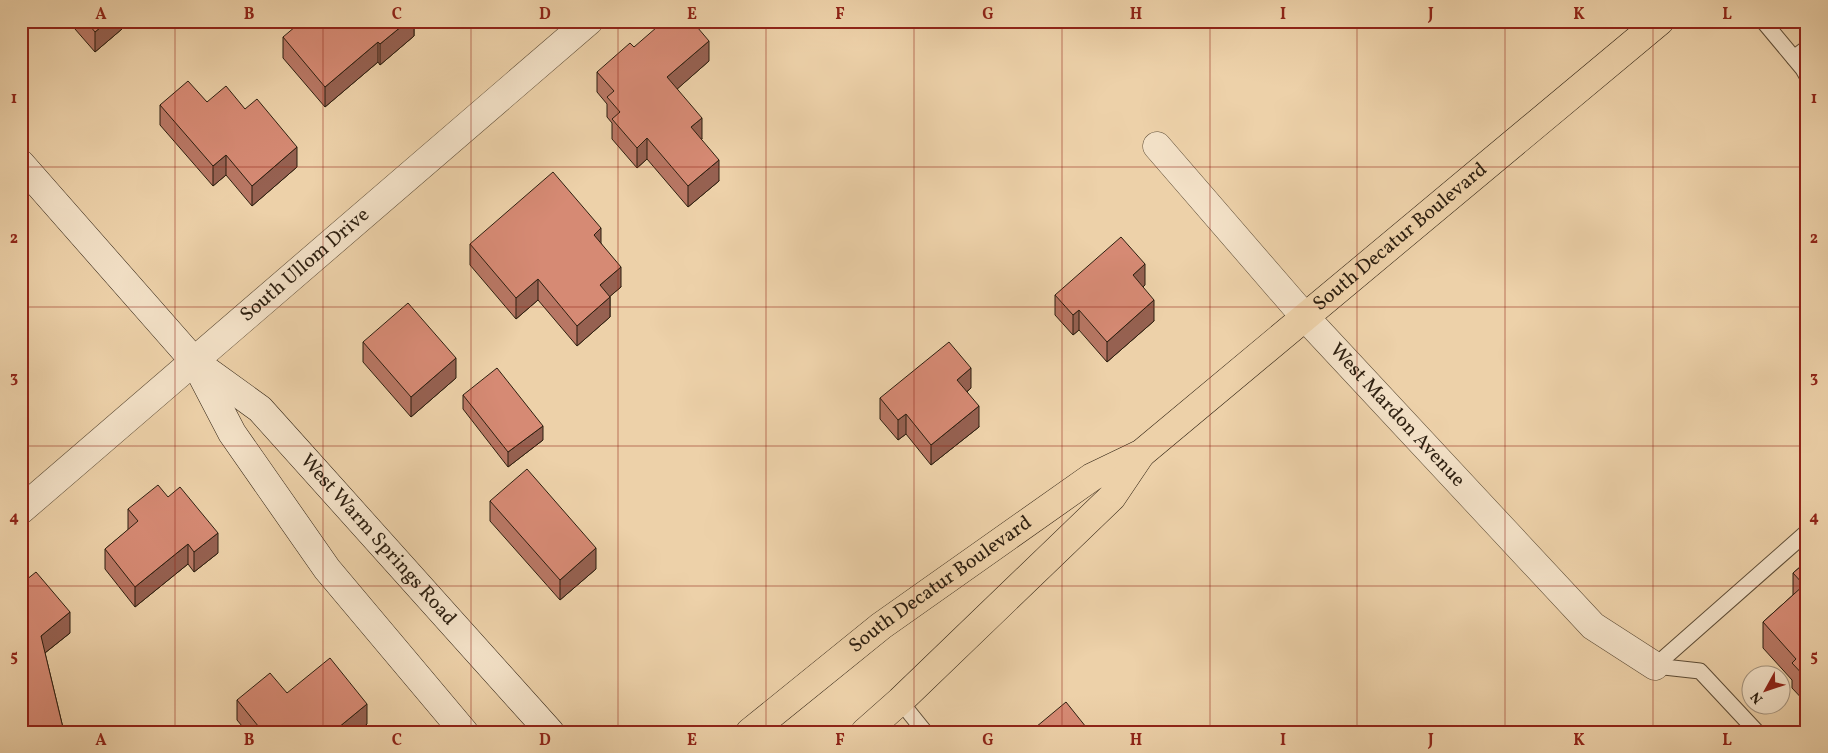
<svg xmlns="http://www.w3.org/2000/svg" width="1828" height="753" font-family="Vollkorn,serif">
  <rect width="100%" height="100%" fill="#edd1a9"/>
  <filter id="stains"><feTurbulence type="fractalNoise" baseFrequency=".004" numOctaves="4"/><feColorMatrix values="0 0 0 0 .2 0 0 0 0 .09 0 0 0 0 .02 0 0 0 .5 -.17"/></filter>
  <radialGradient id="worn" r=".72"><stop offset=".6" stop-color="#630" stop-opacity="0"/><stop offset="1" stop-color="#630" stop-opacity=".3"/></radialGradient>
  <g fill="none" stroke-linecap="round" stroke-linejoin="round">
    <defs>
      <g id="lane">
        <path d="M 1763,21 L 1803,69 L 1807,76"/>
        <path d="M 1794,58 L 1807,48"/>
        <path d="M 1655,666 L 1807,532"/>
        <path d="M 1655,666 L 1700,671 L 1757,732"/>
        <path d="M 900,701 L 925,732"/>
      </g>
      <g id="street">
        <path id="s1" d="M 1157,146 L 1304,316 L 1593,626 L 1655,666"/>
        <path id="s2" d="M 21,510 L 589,21"/>
      </g>
      <g id="secondary">
        <path id="s3" d="M 21,164 L 195,362 L 260,409 L 550,732"/>
        <path d="M 197,366 L 232,433 L 327,569 L 464,732"/>
      </g>
      <g id="primary">
        <path id="s4" d="M 750,732 L 881,626 L 1092,477 L 1142,453 L 1660,21"/>
        <path d="M 865,732 L 900,701 L 1112,497 L 1141,454"/>
      </g>
    </defs>
    <use href="#lane" stroke="#5d4c36" stroke-width="17"/>
    <use href="#street" stroke="#5d4c36" stroke-width="29"/>
    <use href="#secondary" stroke="#2d1f10" stroke-width="29"/>
    <use href="#primary" stroke="#2d1f10" stroke-width="29"/>
    <use href="#lane" stroke="#f3e1c7" stroke-width="15"/>
    <use href="#street" stroke="#f3e1c7" stroke-width="28"/>
    <use href="#secondary" stroke="#f3e1c7" stroke-width="28"/>
    <use href="#primary" stroke="#edd1a9" stroke-width="28"/>
  </g>
  <g fill="#b87764" stroke="#2d1f10">
    <path d="M 68,21 L 122,21 L 122,29 L 95,52 Z"/>
    <path d="M 414,21 L 414,36 L 380,65 L 378,62 L 325,107 L 283,58 L 283,37 Z"/>
    <path d="M 709,61 L 677,89 L 702,139 L 701,139 L 719,181 L 688,207 L 647,159 L 637,168 L 612,139 L 612,123 L 607,117 L 607,104 L 597,92 L 597,72 Z"/>
    <path d="M 207,102 L 245,109 L 297,167 L 252,206 L 226,175 L 213,186 L 160,125 L 160,105 Z"/>
    <path d="M 601,243 L 621,287 L 610,296 L 610,317 L 577,346 L 538,300 L 516,319 L 470,265 L 470,244 Z"/>
    <path d="M 1145,285 L 1143,287 L 1154,321 L 1107,362 L 1079,330 L 1073,335 L 1055,315 L 1055,295 Z"/>
    <path d="M 363,342 L 456,378 L 411,417 L 363,362 Z"/>
    <path d="M 971,388 L 967,392 L 979,427 L 931,465 L 906,434 L 898,440 L 880,419 L 880,398 Z"/>
    <path d="M 463,395 L 543,440 L 508,467 L 463,409 Z"/>
    <path d="M 490,501 L 596,569 L 560,600 L 490,521 Z"/>
    <path d="M 128,509 L 218,553 L 194,572 L 188,564 L 135,607 L 105,569 L 105,549 L 128,530 Z"/>
    <path d="M 1807,561 L 1807,704 L 1792,688 L 1792,680 L 1763,648 L 1763,622 L 1793,595 L 1793,573 Z"/>
    <path d="M 21,584 L 70,633 L 45,653 L 64,732 L 21,732 Z"/>
    <path d="M 287,693 L 367,724 L 358,732 L 247,732 L 237,720 L 237,700 Z"/>
  </g>
  <g fill="#966151" stroke="#2d1f10">
    <path d="M 108,21 L 122,21 L 122,29 L 95,52 L 95,32 Z"/>
    <path d="M 408,21 L 414,21 L 414,36 L 380,65 L 380,44 Z"/>
    <path d="M 709,41 L 709,61 L 667,98 L 667,77 Z"/>
    <path d="M 378,42 L 378,62 L 325,107 L 325,87 Z"/>
    <path d="M 702,118 L 702,139 L 691,148 L 691,127 Z"/>
    <path d="M 647,138 L 647,159 L 637,168 L 637,148 Z"/>
    <path d="M 297,147 L 297,167 L 252,206 L 252,186 Z"/>
    <path d="M 226,155 L 226,175 L 213,186 L 213,166 Z"/>
    <path d="M 719,160 L 719,181 L 688,207 L 688,186 Z"/>
    <path d="M 601,228 L 601,249 L 594,235 Z"/>
    <path d="M 1145,264 L 1145,285 L 1133,296 L 1133,275 Z"/>
    <path d="M 621,267 L 621,287 L 600,305 L 600,285 Z"/>
    <path d="M 538,279 L 538,300 L 516,319 L 516,298 Z"/>
    <path d="M 610,297 L 610,317 L 577,346 L 577,326 Z"/>
    <path d="M 1154,300 L 1154,321 L 1107,362 L 1107,342 Z"/>
    <path d="M 1079,310 L 1079,330 L 1073,335 L 1073,315 Z"/>
    <path d="M 456,358 L 456,378 L 411,417 L 411,397 Z"/>
    <path d="M 971,368 L 971,388 L 957,400 L 957,380 Z"/>
    <path d="M 979,406 L 979,427 L 931,465 L 931,445 Z"/>
    <path d="M 906,414 L 906,434 L 898,440 L 898,420 Z"/>
    <path d="M 543,426 L 543,440 L 508,467 L 508,452 Z"/>
    <path d="M 218,533 L 218,553 L 194,572 L 194,552 Z"/>
    <path d="M 188,544 L 188,564 L 135,607 L 135,587 Z"/>
    <path d="M 596,548 L 596,569 L 560,600 L 560,580 Z"/>
    <path d="M 70,612 L 70,633 L 41,656 L 41,636 Z"/>
    <path d="M 367,704 L 367,724 L 358,732 L 333,732 Z"/>
  </g>
  <g fill="#d68a74" stroke="#2d1f10">
    <path d="M 86,21 L 108,21 L 95,32 Z"/>
    <path d="M 302,21 L 408,21 L 380,44 L 378,42 L 325,87 L 283,37 Z"/>
    <path d="M 664,21 L 692,21 L 709,41 L 667,77 L 702,118 L 691,127 L 719,160 L 688,186 L 647,138 L 637,148 L 612,119 L 620,112 L 607,97 L 614,91 L 597,72 L 630,43 L 634,47 Z"/>
    <path d="M 188,81 L 207,102 L 226,86 L 245,109 L 257,99 L 297,147 L 252,186 L 226,155 L 213,166 L 160,105 Z"/>
    <path d="M 553,172 L 601,228 L 594,235 L 621,267 L 600,285 L 610,297 L 577,326 L 538,279 L 516,298 L 470,244 Z"/>
    <path d="M 1121,237 L 1145,264 L 1133,275 L 1154,300 L 1107,342 L 1079,310 L 1073,315 L 1055,295 Z"/>
    <path d="M 408,303 L 456,358 L 411,397 L 363,342 Z"/>
    <path d="M 949,342 L 971,368 L 957,380 L 979,406 L 931,445 L 906,414 L 898,420 L 880,398 Z"/>
    <path d="M 497,368 L 543,426 L 508,452 L 463,395 Z"/>
    <path d="M 527,469 L 596,548 L 560,580 L 490,501 Z"/>
    <path d="M 158,485 L 168,497 L 180,487 L 218,533 L 194,552 L 188,544 L 135,587 L 105,549 L 138,521 L 128,509 Z"/>
    <path d="M 1807,561 L 1807,679 L 1792,663 L 1796,659 L 1763,622 L 1804,585 L 1793,573 Z"/>
    <path d="M 36,572 L 70,612 L 41,636 L 64,732 L 25,732 L 21,716 L 21,584 Z"/>
    <path d="M 330,658 L 367,704 L 333,732 L 263,732 L 237,700 L 270,673 L 287,693 Z"/>
    <path d="M 1066,702 L 1090,732 L 1030,732 Z"/>
  </g>
  <path fill="none" stroke="#8f2418" stroke-width="1" stroke-opacity="0.55" d="M 175,21 L 175,732M 323,21 L 323,732M 471,21 L 471,732M 618,21 L 618,732M 766,21 L 766,732M 914,21 L 914,732M 1062,21 L 1062,732M 1210,21 L 1210,732M 1357,21 L 1357,732M 1505,21 L 1505,732M 1653,21 L 1653,732M 21,167 L 1807,167M 21,307 L 1807,307M 21,446 L 1807,446M 21,586 L 1807,586"/>
  <g text-anchor="middle" dominant-baseline="central" stroke-width="4" stroke-linejoin="round" paint-order="stroke">
    <g font-size="20" fill="#2d1f10" stroke="#f3e1c7">
      <text stroke="none"><textPath href="#s4" startOffset="819">South Decatur Boulevard</textPath></text>
      <text stroke="none"><textPath href="#s2" startOffset="375">South Ullom Drive</textPath></text>
      <text stroke="none"><textPath href="#s1" startOffset="361">West Mardon Avenue</textPath></text>
      <text stroke="none"><textPath href="#s3" startOffset="520">West Warm Springs Road</textPath></text>
      <text stroke="none"><textPath href="#s4" startOffset="241">South Decatur Boulevard</textPath></text>
    </g>
  </g>
  <rect width="1828" height="753" fill="none" stroke="#edd1a9" stroke-width="55"/>
  <g transform="translate(1766 690) rotate(230)"><circle r="24" fill="#f3e1c7" stroke="#a4937e"/>
  <path d="M0-4L9 19L0 12L-9 19Z" fill="#8f2418"/>
  <text y="-8" font-size="14" font-weight="bold" text-anchor="middle" fill="#2d1f10">N</text>
  </g>
  <rect x="28" y="28" width="1772" height="698" fill="none" stroke="#8f2418" stroke-width="2"/>
  <g font-size="16" text-anchor="middle" font-weight="bold" fill="#8f2418">
    <text x="101" y="19">A</text>
    <text x="249" y="19">B</text>
    <text x="397" y="19">C</text>
    <text x="545" y="19">D</text>
    <text x="692" y="19">E</text>
    <text x="840" y="19">F</text>
    <text x="988" y="19">G</text>
    <text x="1136" y="19">H</text>
    <text x="1283" y="19">I</text>
    <text x="1431" y="19">J</text>
    <text x="1579" y="19">K</text>
    <text x="1727" y="19">L</text>
    <text x="14" y="103">1</text>
    <text x="1814" y="103">1</text>
    <text x="14" y="243">2</text>
    <text x="1814" y="243">2</text>
    <text x="14" y="382">3</text>
    <text x="1814" y="382">3</text>
    <text x="14" y="522">4</text>
    <text x="1814" y="522">4</text>
    <text x="14" y="661">5</text>
    <text x="1814" y="661">5</text>
    <text x="101" y="745">A</text>
    <text x="249" y="745">B</text>
    <text x="397" y="745">C</text>
    <text x="545" y="745">D</text>
    <text x="692" y="745">E</text>
    <text x="840" y="745">F</text>
    <text x="988" y="745">G</text>
    <text x="1136" y="745">H</text>
    <text x="1283" y="745">I</text>
    <text x="1431" y="745">J</text>
    <text x="1579" y="745">K</text>
    <text x="1727" y="745">L</text>
  </g>
  <rect width="100%" height="100%" filter="url(#stains)"/>
  <rect width="100%" height="100%" fill="url(#worn)"/>
</svg>
